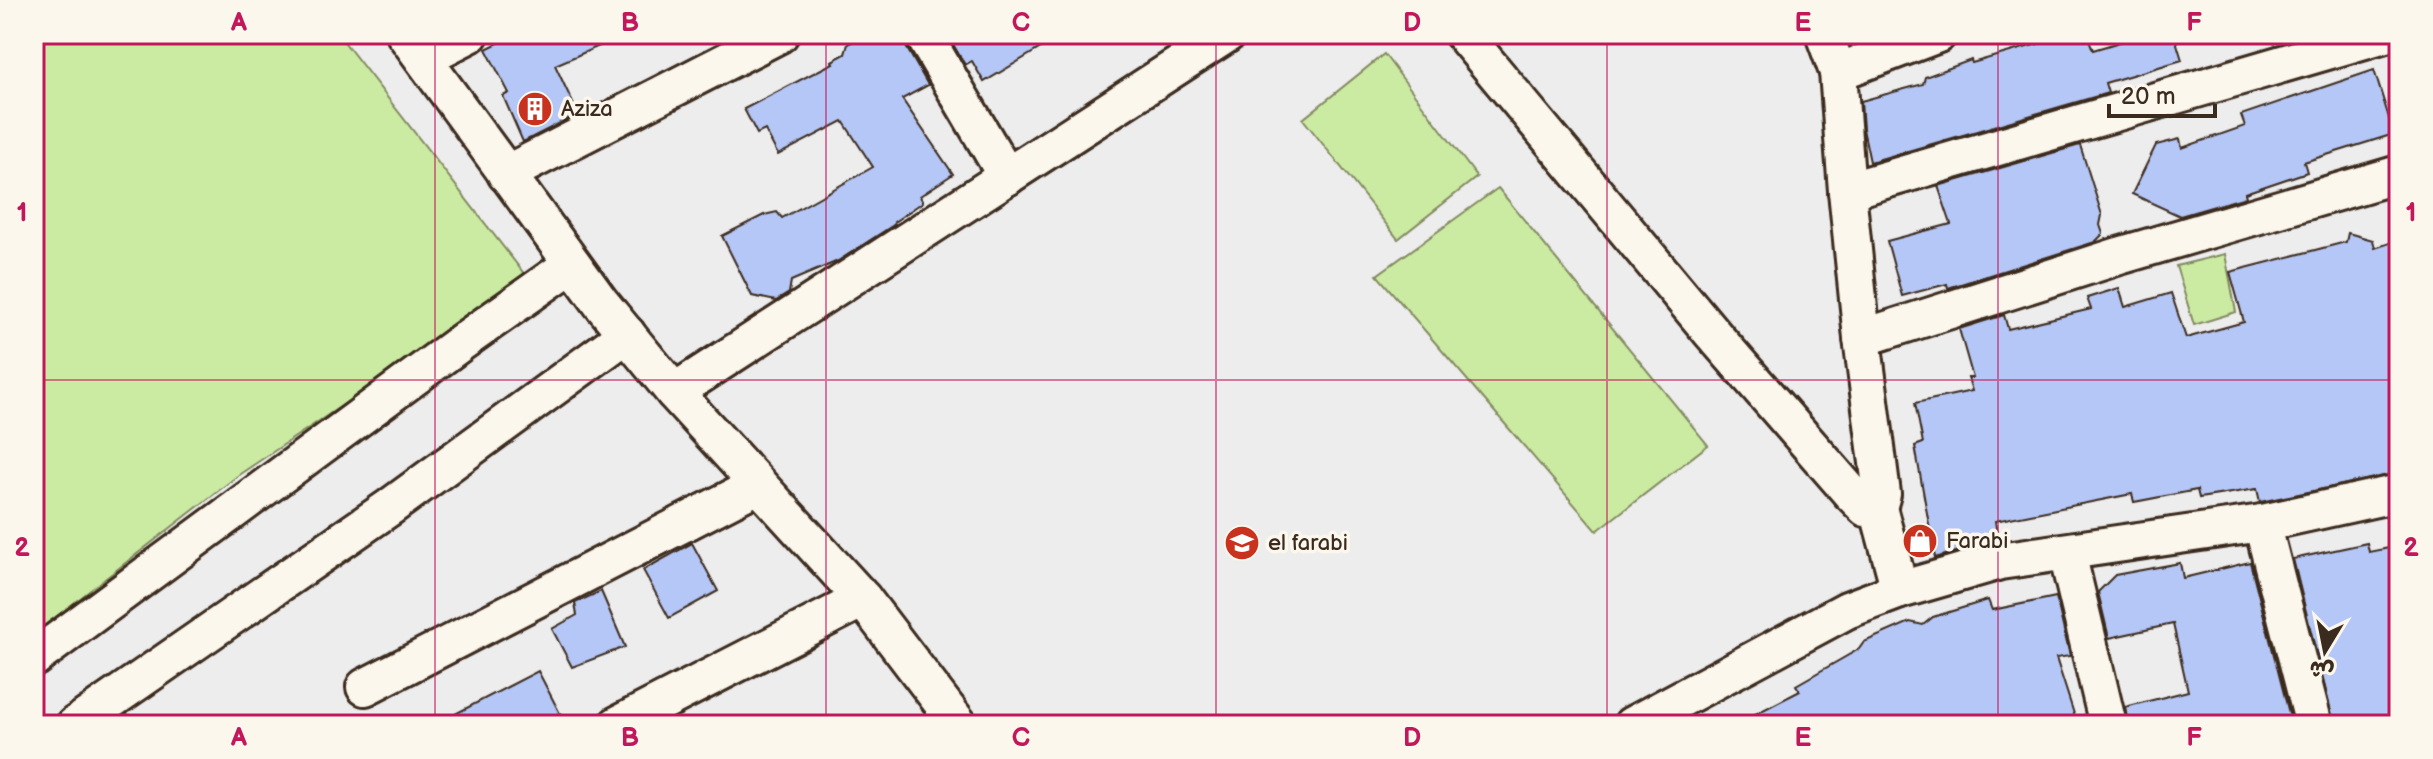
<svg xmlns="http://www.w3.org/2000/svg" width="2433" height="759" font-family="'Balsamiq Sans','Playpen Sans Arabic',sans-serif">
  <rect width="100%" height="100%" fill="#ededee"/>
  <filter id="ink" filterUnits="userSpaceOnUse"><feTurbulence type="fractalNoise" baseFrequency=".0125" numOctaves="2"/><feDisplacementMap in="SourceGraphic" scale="16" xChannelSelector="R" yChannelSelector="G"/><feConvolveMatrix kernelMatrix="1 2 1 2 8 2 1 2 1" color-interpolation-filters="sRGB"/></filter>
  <g filter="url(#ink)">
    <g fill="#cbeba3" stroke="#838a60" stroke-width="2">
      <path d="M 34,34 L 338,34 L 529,280 L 240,474 L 34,634 Z"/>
      <path d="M 1384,54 L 1477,177 L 1398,239 L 1303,119 Z"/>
      <path d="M 1498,188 L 1708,445 L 1597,531 L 1377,275 Z"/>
      <path d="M 2225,254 L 2236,312 L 2194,325 L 2176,266 Z"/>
    </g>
    <g fill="#b5c7f7" stroke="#3b2a1e" stroke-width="2">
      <path d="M 516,34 L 627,34 L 555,65 L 578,114 L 523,142 L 503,96 L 509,93 L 486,49 Z"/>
      <path d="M 866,34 L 902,34 L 905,45 L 928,85 L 902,99 L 953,174 L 920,196 L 923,202 L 894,222 L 895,224 L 838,261 L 791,281 L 789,293 L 776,301 L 752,296 L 722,236 L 764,215 L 777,212 L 782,218 L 873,167 L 843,121 L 778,155 L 765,130 L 757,134 L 744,109 L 833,63 L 832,61 L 845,54 L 848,44 Z"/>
      <path d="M 947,34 L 1064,34 L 984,82 L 972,61 L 965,65 Z"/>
      <path d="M 2053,34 L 2087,34 L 2093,50 L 2146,34 L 2174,34 L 2182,60 L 2105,83 L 2108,93 L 1870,162 L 1863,129 L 1861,101 L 1923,84 L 1925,77 L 1971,60 L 1972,63 L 2055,39 Z"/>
      <path d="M 2374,70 L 2394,134 L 2304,162 L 2307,172 L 2245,193 L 2246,197 L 2180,216 L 2132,194 L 2156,145 L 2180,139 L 2182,148 L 2245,126 L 2241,115 Z"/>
      <path d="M 2080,145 L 2102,215 L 2100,225 L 2103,234 L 2095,242 L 1948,288 L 1947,284 L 1902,296 L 1887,241 L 1951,224 L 1938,186 Z"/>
      <path d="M 2348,233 L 2373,240 L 2375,248 L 2399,240 L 2399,473 L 2260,502 L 2257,489 L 2199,498 L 2197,490 L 2134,502 L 2132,494 L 1995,521 L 1998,540 L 1935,558 L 1915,446 L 1923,443 L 1915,403 L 1972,391 L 1968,378 L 1973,378 L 1959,329 L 2004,315 L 2008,329 L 2091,309 L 2087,298 L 2119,288 L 2125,307 L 2171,293 L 2186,338 L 2244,322 L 2230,272 L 2346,242 Z"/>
      <path d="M 692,543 L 718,591 L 669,618 L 643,570 Z"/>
      <path d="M 2367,543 L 2369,552 L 2399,546 L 2399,725 L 2334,725 L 2293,559 Z"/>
      <path d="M 2250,562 L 2292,725 L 2128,725 L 2125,707 L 2188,691 L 2173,624 L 2109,638 L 2098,592 L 2115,575 L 2180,563 L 2183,578 Z"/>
      <path d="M 601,591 L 625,647 L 572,667 L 552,629 L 577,615 L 575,603 Z"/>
      <path d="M 2056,597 L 2070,656 L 2056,658 L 2075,717 L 2050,725 L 1734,725 L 1800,691 L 1796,685 L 1859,649 L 1864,642 L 1910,622 L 1923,625 L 1933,617 L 1988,600 L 1992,610 Z"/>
      <path d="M 538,671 L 566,725 L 434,725 Z"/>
    </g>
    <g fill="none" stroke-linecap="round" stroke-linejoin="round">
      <defs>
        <g id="minor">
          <path d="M 405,34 L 601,303 L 674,392 L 863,599 L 959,725"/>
          <path d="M 923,34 L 1007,177"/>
          <path d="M 1463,34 L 1712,333 L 1851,493 L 1866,508 L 1878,508 L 1900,590"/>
          <path d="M 1824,34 L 1838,72"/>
          <path d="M 423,58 L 470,34"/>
          <path d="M 506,174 L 780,34"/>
          <path d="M 1847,191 L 2385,34"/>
          <path d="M 1862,338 L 2119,256 L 2399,174"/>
          <path d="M 674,392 L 1227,34"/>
          <path d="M 1878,508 L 1882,494 L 1862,338 L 1847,191 L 1838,72 L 1938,34"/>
          <path d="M 2262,523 L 2314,725"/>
          <path d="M 2067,553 L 2108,725"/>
          <path d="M 34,658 L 459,344 L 572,264"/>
          <path d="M 365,687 L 758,485"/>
          <path d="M 75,725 L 390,507 L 627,334"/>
          <path d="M 617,725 L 863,599"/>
          <path d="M 1632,725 L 1847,610 L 1900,590 L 2000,561 L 2262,523 L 2399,493"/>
        </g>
      </defs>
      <use href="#minor" stroke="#3b2a1e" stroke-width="42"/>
      <use href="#minor" stroke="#fbf7ec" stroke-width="36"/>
    </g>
  </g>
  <path fill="none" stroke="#c2185b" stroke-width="2" stroke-opacity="0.55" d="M 435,34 L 435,725M 826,34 L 826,725M 1216,34 L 1216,725M 1607,34 L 1607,725M 1998,34 L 1998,725M 34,380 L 2399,380"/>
  <defs>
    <symbol id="building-disc" viewBox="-11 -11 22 22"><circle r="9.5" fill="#c8321e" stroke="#fbf7ec"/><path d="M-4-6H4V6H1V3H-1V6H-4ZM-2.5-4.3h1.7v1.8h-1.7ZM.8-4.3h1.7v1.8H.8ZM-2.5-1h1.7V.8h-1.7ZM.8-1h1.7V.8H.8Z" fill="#fff"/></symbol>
    <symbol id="shop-disc" viewBox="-11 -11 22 22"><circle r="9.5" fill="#c8321e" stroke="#fbf7ec"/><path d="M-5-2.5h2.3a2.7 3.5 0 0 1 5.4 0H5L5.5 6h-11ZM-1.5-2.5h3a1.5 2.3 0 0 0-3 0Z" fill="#fff"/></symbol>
    <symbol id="school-disc" viewBox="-11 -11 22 22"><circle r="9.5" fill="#c8321e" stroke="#fbf7ec"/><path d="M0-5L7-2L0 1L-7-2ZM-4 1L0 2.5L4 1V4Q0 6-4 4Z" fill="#fff"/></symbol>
  </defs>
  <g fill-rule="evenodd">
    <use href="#building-disc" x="515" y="89" width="40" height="40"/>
    <use href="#shop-disc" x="1900" y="521" width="40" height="40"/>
    <use href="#school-disc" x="1222" y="523" width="40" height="40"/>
  </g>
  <g text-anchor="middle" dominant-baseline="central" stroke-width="7" stroke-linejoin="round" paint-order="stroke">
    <g font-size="22" fill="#3b2a1e" stroke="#fbf7ec" text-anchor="start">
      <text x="561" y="109">Aziza</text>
      <text x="1946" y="541">Farabi</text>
      <text x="1268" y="543">el farabi</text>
    </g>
  </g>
  <rect width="2433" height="759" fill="none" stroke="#fbf7ec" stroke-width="88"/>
  <g transform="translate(2325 651) rotate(190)" stroke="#fbf7ec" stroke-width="6" paint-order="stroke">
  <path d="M0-6L14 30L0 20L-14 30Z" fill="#3b2a1e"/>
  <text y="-12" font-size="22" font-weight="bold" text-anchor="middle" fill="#3b2a1e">ش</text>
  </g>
  <path d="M2109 104v12h106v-12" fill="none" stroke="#3b2a1e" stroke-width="4"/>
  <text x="2121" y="104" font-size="24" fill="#3b2a1e" stroke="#fbf7ec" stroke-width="6" paint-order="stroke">20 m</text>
  <rect x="44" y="44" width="2345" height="671" fill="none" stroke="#c2185b" stroke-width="3"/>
  <g font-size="26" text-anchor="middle" font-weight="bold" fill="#c2185b">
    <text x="239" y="31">A</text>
    <text x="630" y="31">B</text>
    <text x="1021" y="31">C</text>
    <text x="1412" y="31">D</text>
    <text x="1803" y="31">E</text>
    <text x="2194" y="31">F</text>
    <text x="22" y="221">1</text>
    <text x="2411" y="221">1</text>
    <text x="22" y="556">2</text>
    <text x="2411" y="556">2</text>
    <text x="239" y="746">A</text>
    <text x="630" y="746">B</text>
    <text x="1021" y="746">C</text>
    <text x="1412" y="746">D</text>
    <text x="1803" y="746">E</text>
    <text x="2194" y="746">F</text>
  </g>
</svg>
